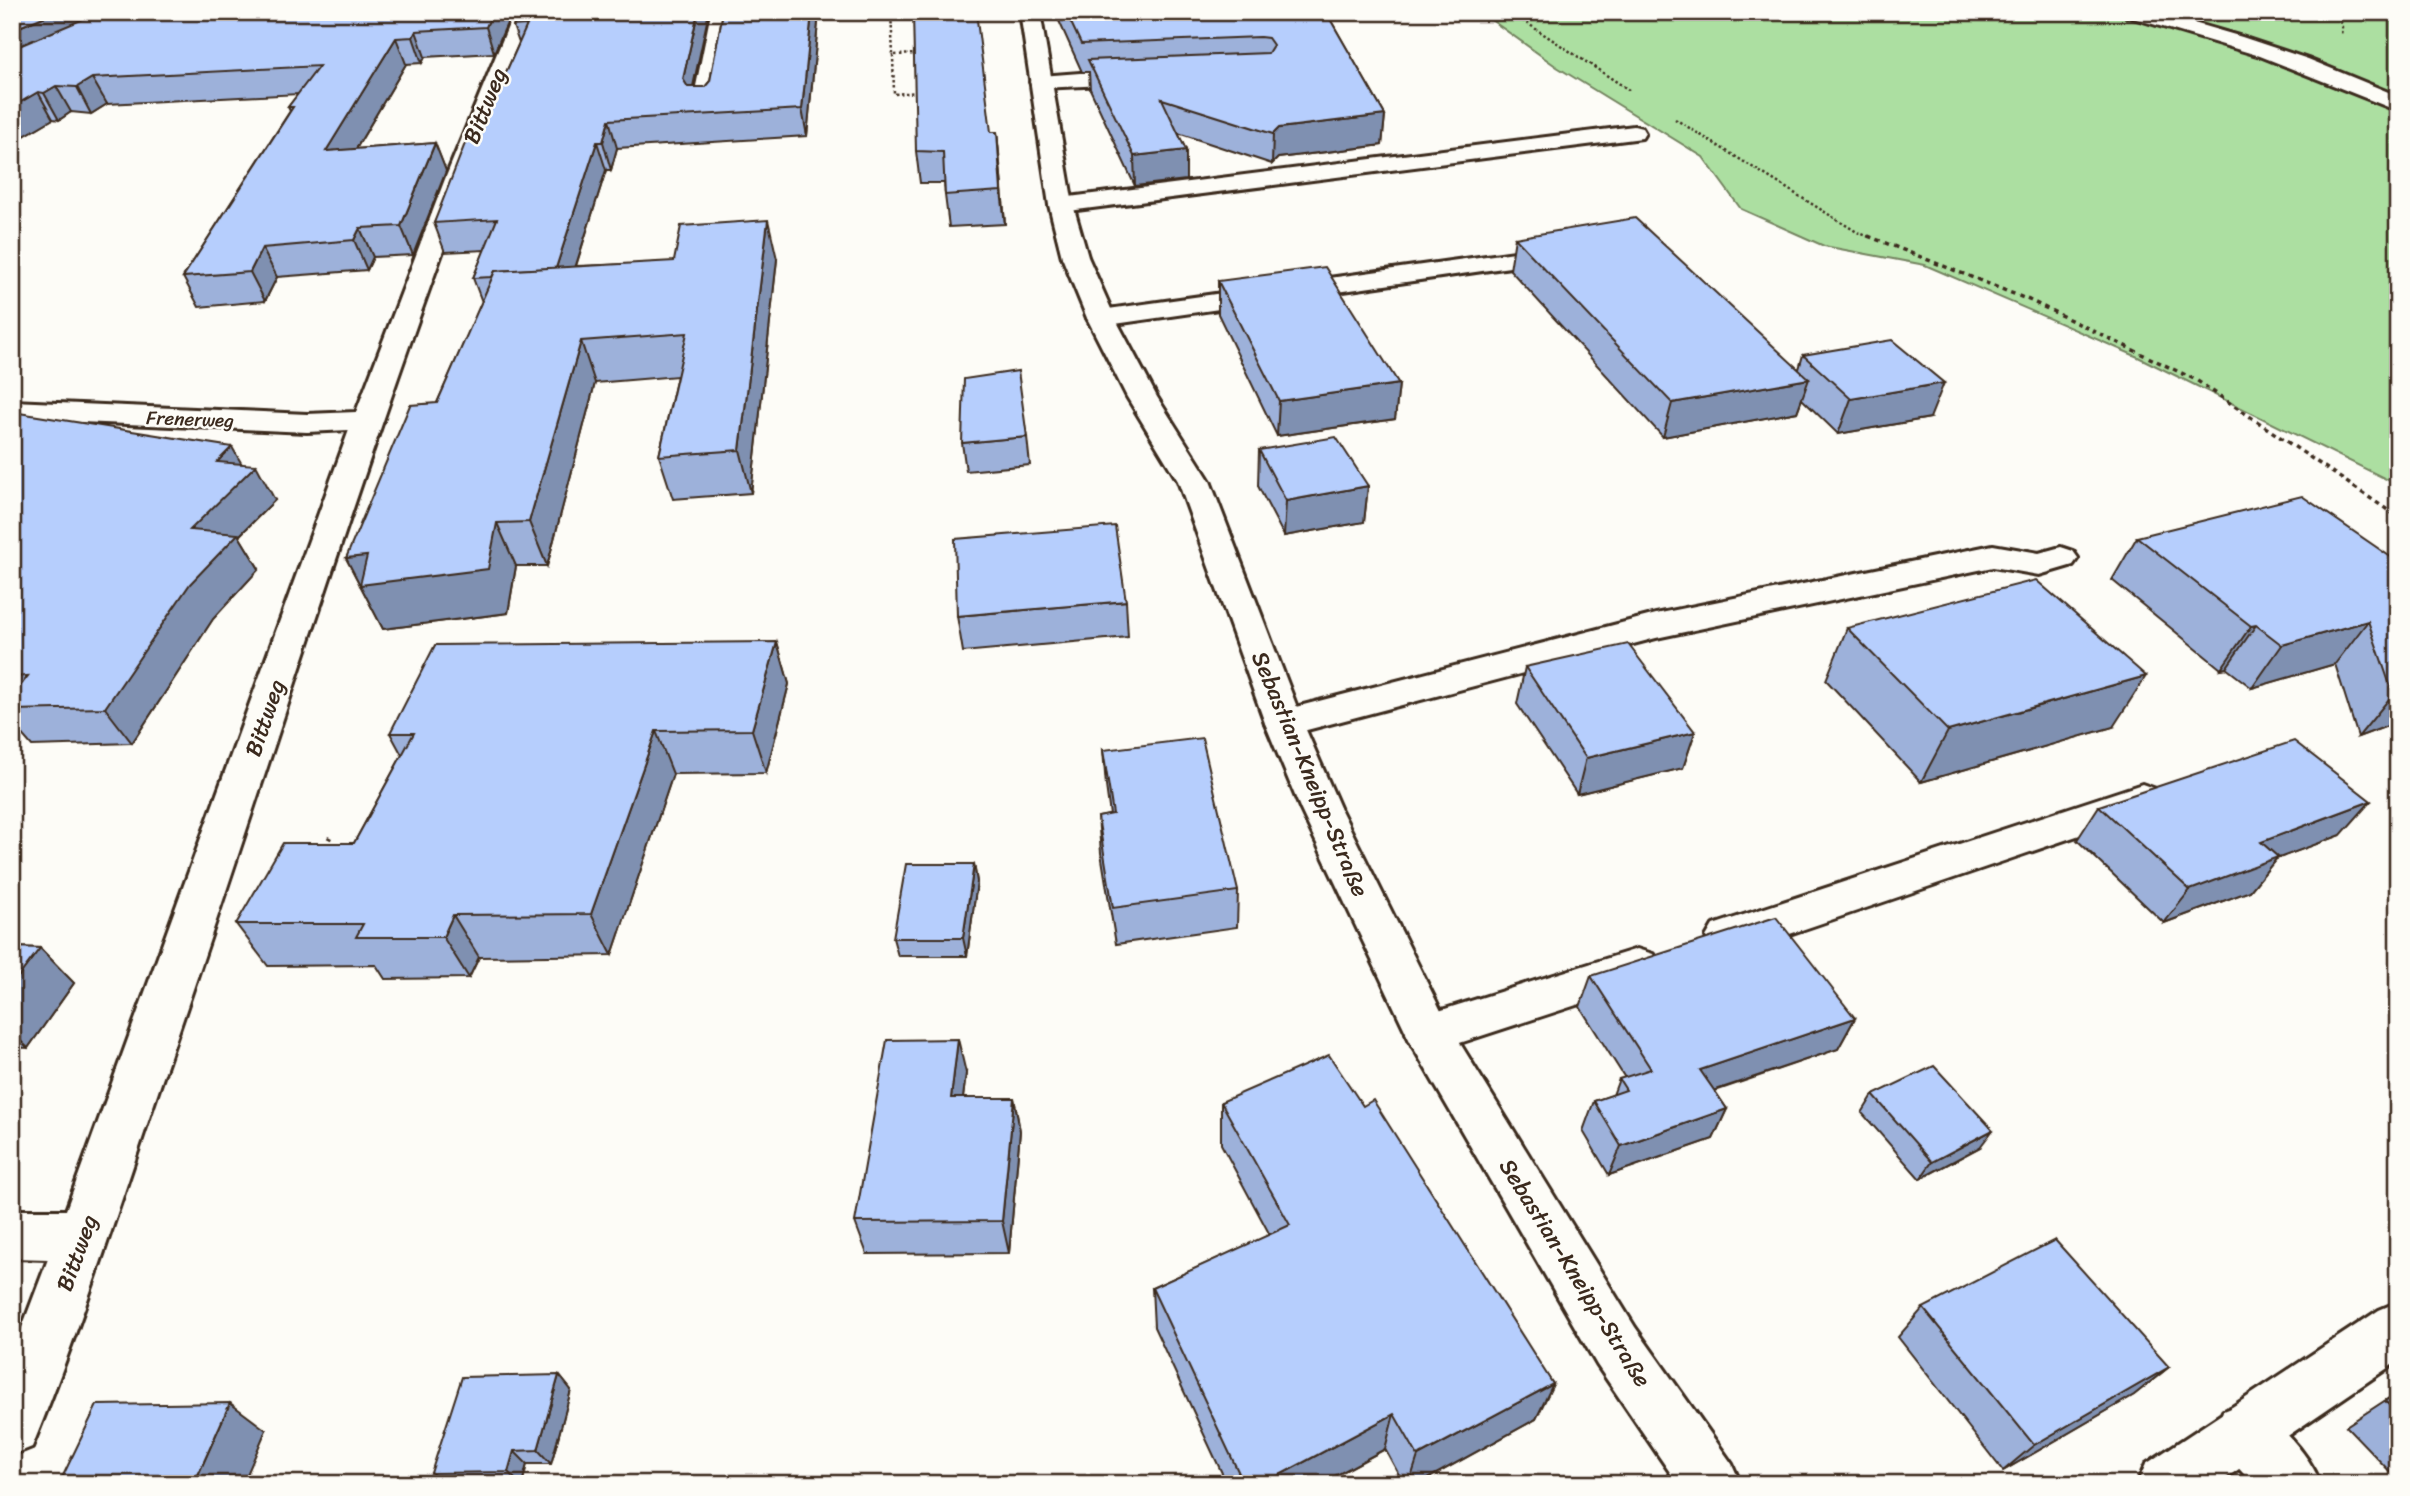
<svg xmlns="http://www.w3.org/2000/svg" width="2410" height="1496" font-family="Sriracha,sans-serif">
  <rect width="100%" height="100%" fill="#fdfcf7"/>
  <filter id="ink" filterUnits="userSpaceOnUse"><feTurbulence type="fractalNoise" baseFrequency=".0143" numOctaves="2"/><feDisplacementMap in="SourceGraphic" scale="14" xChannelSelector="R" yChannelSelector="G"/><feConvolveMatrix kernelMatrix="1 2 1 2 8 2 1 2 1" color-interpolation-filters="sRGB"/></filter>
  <g filter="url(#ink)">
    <path fill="#acdfa1" stroke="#748460" stroke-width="2" d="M 1480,12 L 2398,12 L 2398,485 L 2138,357 L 1925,265 L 1824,246 L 1741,209 L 1703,157 L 1557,67 Z"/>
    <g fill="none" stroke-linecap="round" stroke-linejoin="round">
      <defs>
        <g id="lane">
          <path d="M 711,12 L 731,12 L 714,106 L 711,111 L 695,111 L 692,106 Z"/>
          <path d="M 1106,71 L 1148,73 L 1151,78 L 1148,83 L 1041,88 L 1033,87 L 1030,82 L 1033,77 L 1041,76 Z"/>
          <path d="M 1634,126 L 1642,128 L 1645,133 L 1642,138 L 1061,212 L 1052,210 L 1049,205 L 1052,200 L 1061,198 Z"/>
          <path d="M 1557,246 L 1566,249 L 1570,254 L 1566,259 L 1101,326 L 1091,324 L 1087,318 L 1091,312 L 1101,310 Z"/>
          <path d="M 1993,545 L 2039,553 L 2061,547 L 2073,551 L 2078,558 L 2073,565 L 2039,575 L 1993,567 L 1656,638 L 1284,736 L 1271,732 L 1265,723 L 1271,714 L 1284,710 L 1656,614 Z"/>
          <path d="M 2142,784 L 2156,789 L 2162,799 L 2156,809 L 1728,955 L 1713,949 L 1706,937 L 1713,925 Z"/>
          <path d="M 1637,949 L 1653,954 L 1659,967 L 1653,980 L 1429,1053 L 1413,1047 L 1406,1033 L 1413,1019 Z"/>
          <path d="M 2243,1403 C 2276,1417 2307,1451 2321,1484 L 2253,1484 L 2223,1451 L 2215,1431 L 2223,1411 Z"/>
        </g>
        <g id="street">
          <path d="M 514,12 L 534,12 C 393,362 285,724 162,1080 C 120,1203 81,1327 32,1447 L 12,1455 L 12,1354 L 48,1259 L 12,1258 L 12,1210 L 66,1210 L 349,430 L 307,432 L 12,419 L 12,401 L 307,414 L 356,412 L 445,179 Z"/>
          <path d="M 2398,1302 L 2398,1361 L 2217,1484 L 2137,1484 L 2146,1464 L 2379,1310 Z"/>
        </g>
        <g id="secondary">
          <path d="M 1020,12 L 1040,12 L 1073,205 L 1088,257 L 1115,318 L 1157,397 L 1210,481 L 1303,723 L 1341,810 L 1445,1019 L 1635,1327 L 1732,1464 L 1741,1484 L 1678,1484 L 1597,1365 L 1413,1047 L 1301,810 L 1265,723 L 1178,481 L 1127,397 L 1087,318 L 1062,257 L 1049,205 Z"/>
          <path d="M 2123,12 L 2156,12 L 2242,37 L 2308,59 L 2398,96 L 2398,111 L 2260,56 L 2126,16 Z"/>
        </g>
      </defs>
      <use href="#lane" stroke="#3b2a1e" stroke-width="6"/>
      <use href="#street" stroke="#3b2a1e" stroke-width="6"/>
      <use href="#secondary" stroke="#3b2a1e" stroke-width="6"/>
      <g stroke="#3b2a1e" stroke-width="2.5" stroke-dasharray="2.5 2.5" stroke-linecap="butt">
        <path d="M 891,12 L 893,55 L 919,54"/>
        <path d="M 1510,12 L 1629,90"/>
        <path d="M 2336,12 L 2342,27 L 2341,35"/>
        <path d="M 893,55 L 894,94 L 918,92"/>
        <path d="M 1675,119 L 1857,232 L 1872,238"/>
      </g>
      <path stroke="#3b2a1e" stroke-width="3.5" stroke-dasharray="4.5 4.5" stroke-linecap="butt" d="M 1868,236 L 2029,300 L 2196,380 L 2398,517"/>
      <path stroke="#3b2a1e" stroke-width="4.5" stroke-dasharray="5 5" stroke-linecap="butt" d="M 324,848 L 330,837"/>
      <use href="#lane" fill="#fdfcf7" fill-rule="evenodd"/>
      <use href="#street" fill="#fdfcf7" fill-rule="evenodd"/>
      <use href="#secondary" fill="#fdfcf7" fill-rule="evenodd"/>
    </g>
    <g fill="#9db1da" stroke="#3b2a1e" stroke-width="2">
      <path d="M 12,12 L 512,12 L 494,53 L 425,57 L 422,63 L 406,64 L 356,149 L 435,143 L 446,171 L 413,255 L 373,257 L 367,270 L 277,277 L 265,301 L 199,307 L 183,277 L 290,111 L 288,107 L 298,94 L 107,104 L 91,114 L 71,112 L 59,120 L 53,119 L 12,143 Z"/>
      <path d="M 519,12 L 709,12 L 693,87 L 705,87 L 710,81 L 723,12 L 819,12 L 807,136 L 617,148 L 611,170 L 606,170 L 576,266 L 777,259 L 751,493 L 673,499 L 659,456 L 677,376 L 595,383 L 547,566 L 516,566 L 508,613 L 383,629 L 346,558 L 437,403 L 482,302 L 473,278 L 485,250 L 445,252 L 434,223 L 476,140 L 519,43 L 513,26 Z"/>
      <path d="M 1055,12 L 1326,12 L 1385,115 L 1382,145 L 1278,158 L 1272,164 L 1178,133 L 1186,150 L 1186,180 L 1135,186 L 1090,89 L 1089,72 L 1082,72 Z"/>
      <path d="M 991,132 L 997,132 L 1005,224 L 949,227 L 945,195 L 944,183 L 920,183 L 916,151 Z"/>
      <path d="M 1515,238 L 1799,369 L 1803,355 L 1930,418 L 1838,434 L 1802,399 L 1797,412 L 1663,437 L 1510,270 Z"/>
      <path d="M 1218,281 L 1399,384 L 1395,419 L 1277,436 L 1218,314 Z"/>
      <path d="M 12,418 L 242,464 L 275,500 L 239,536 L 259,569 L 213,619 L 132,743 L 32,746 L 12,723 Z"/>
      <path d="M 1027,437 L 1030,465 L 966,471 L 962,443 Z"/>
      <path d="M 1259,450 L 1368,486 L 1364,522 L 1284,536 L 1258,486 Z"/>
      <path d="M 2137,537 L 2398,562 L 2398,722 L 2358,737 L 2335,664 L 2252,688 L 2226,668 L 2221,669 L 2112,580 Z"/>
      <path d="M 1126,601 L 1128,637 L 963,652 L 957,616 Z"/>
      <path d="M 1847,628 L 2113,727 L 1921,782 L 1826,680 Z"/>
      <path d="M 777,642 L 789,684 L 766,773 L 673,774 L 612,955 L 479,957 L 469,978 L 385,979 L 376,965 L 268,966 L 236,924 L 354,843 L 402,755 L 390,733 Z"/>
      <path d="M 1525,667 L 1695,732 L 1683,768 L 1577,794 L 1517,704 Z"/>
      <path d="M 1103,750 L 1238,891 L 1237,927 L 1116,944 L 1101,853 L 1098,817 L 1110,815 L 1106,786 Z"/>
      <path d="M 2099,806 L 2341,835 L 2276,859 L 2250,891 L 2164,923 L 2077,840 Z"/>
      <path d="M 974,864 L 977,882 L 967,956 L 898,956 L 893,938 Z"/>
      <path d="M 12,947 L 40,948 L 74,983 L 28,1048 L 12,1047 Z"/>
      <path d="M 1591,976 L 1855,1018 L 1838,1049 L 1715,1091 L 1727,1109 L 1713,1139 L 1609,1175 L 1583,1131 L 1594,1101 L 1613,1095 L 1619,1079 L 1625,1078 L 1580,1007 Z"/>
      <path d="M 966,1073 L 963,1098 L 1014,1098 L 1020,1131 L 1009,1253 L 867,1254 L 855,1222 Z"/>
      <path d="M 1873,1095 L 1980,1147 L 1920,1179 L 1862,1113 Z"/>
      <path d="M 1221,1102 L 1363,1106 L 1553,1384 L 1536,1419 L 1418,1484 L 1404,1484 L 1385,1449 L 1320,1484 L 1227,1484 L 1154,1327 L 1152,1288 L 1270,1235 L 1221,1144 Z"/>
      <path d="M 1923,1308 L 2169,1367 L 2134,1395 L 2003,1471 L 1898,1337 Z"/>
      <path d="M 559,1375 L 571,1390 L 551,1464 L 527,1464 L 522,1484 L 443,1484 L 431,1473 Z"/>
      <path d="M 2398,1392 L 2398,1480 L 2346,1426 Z"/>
    </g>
    <g fill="#7f90b1" stroke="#3b2a1e" stroke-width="2">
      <path d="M 55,12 L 122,12 L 12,62 L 12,30 Z"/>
      <path d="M 492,12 L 512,12 L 494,53 L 486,27 Z"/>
      <path d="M 698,12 L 709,12 L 689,105 L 683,79 Z"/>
      <path d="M 812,12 L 819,12 L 807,136 L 802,109 Z"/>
      <path d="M 416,31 L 425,57 L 422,63 L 413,37 Z"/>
      <path d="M 396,38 L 406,64 L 338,179 L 326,151 Z"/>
      <path d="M 92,78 L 107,104 L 91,114 L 77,87 Z"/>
      <path d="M 56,86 L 71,112 L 59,120 L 44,93 Z"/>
      <path d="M 38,92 L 53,119 L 12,143 L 12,107 Z"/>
      <path d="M 1385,115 L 1382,145 L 1278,158 L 1272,164 L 1273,134 L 1279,128 Z"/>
      <path d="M 609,120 L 617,148 L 611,170 L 603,142 Z"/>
      <path d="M 997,132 L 1000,163 L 1005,224 L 1001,191 Z"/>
      <path d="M 597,142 L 606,170 L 564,303 L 554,274 Z"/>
      <path d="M 435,143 L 446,171 L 413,255 L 401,226 Z"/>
      <path d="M 1186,150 L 1186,180 L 1135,186 L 1134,156 Z"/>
      <path d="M 768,220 L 777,259 L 751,493 L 740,450 Z"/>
      <path d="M 360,228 L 373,257 L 367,270 L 354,240 Z"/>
      <path d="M 262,248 L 277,277 L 265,301 L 250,272 Z"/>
      <path d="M 581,341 L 595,383 L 547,566 L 529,522 Z"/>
      <path d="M 1809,379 L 1797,412 L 1663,437 L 1672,403 Z"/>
      <path d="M 1944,383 L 1930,418 L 1838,434 L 1851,399 Z"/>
      <path d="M 1399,384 L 1395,419 L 1277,436 L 1279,401 Z"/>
      <path d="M 232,447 L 247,473 L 256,465 L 275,500 L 239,536 L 259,569 L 213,619 L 132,743 L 105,708 L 190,530 L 217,462 Z"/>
      <path d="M 1368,486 L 1364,522 L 1284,536 L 1286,501 Z"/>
      <path d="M 497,523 L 516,566 L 508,613 L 383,629 L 346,558 Z"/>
      <path d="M 2368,621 L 2335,664 L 2252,688 L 2282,645 Z"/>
      <path d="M 2256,625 L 2226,668 L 2221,669 L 2251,626 Z"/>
      <path d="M 777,642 L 789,684 L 766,773 L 752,730 Z"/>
      <path d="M 2146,676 L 2113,727 L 1921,782 L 1948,731 Z"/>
      <path d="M 2398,692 L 2398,722 L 2358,737 L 2393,694 Z"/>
      <path d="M 656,731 L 673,774 L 612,955 L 591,914 Z"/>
      <path d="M 1695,732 L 1683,768 L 1577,794 L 1586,758 Z"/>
      <path d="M 2371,801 L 2341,835 L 2276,859 L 2250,891 L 2164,923 L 2190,890 L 2261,842 Z"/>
      <path d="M 974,864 L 977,882 L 967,956 L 963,938 Z"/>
      <path d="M 453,915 L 479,957 L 469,978 L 443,937 Z"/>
      <path d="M 40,948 L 74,983 L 28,1048 L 12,1033 L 12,985 Z"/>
      <path d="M 1855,1018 L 1838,1049 L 1686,1100 L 1700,1070 Z"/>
      <path d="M 958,1039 L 966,1073 L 959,1131 L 951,1098 Z"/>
      <path d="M 1014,1098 L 1020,1131 L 1009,1253 L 1002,1221 Z"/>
      <path d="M 1727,1109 L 1713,1139 L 1609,1175 L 1621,1146 Z"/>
      <path d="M 1993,1130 L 1980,1147 L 1920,1179 L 1932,1162 Z"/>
      <path d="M 2169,1367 L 2134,1395 L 2003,1471 L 2034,1445 Z"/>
      <path d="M 559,1375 L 571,1390 L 551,1464 L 538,1450 Z"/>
      <path d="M 1553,1384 L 1536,1419 L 1418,1484 L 1409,1484 L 1418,1456 Z"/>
      <path d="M 230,1403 L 266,1430 L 243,1484 L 194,1484 Z"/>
      <path d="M 1394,1414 L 1385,1449 L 1320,1484 L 1263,1484 Z"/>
      <path d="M 514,1451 L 527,1464 L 522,1484 L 520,1484 L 508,1472 Z"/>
    </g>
    <g fill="#b6cefd" stroke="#3b2a1e" stroke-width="2">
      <path d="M 12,12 L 55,12 L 12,30 Z"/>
      <path d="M 100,12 L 492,12 L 486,27 L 416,31 L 413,37 L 396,38 L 326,151 L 435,143 L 401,226 L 360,228 L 354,240 L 262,248 L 250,272 L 183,277 L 293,107 L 288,107 L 319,66 L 92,78 L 77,87 L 56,86 L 44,93 L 38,92 L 12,107 L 12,49 Z"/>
      <path d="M 519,12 L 698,12 L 683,79 L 688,87 L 705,87 L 710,81 L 723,12 L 812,12 L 802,109 L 609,120 L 603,142 L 597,142 L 556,268 L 495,271 L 492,277 L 473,278 L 497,219 L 434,223 L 466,141 L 476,140 L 527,25 L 513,26 Z"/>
      <path d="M 913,12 L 976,12 L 991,132 L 997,132 L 1001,191 L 945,195 L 943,152 L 916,151 Z"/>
      <path d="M 1066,12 L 1326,12 L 1385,115 L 1279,128 L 1273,134 L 1162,99 L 1186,150 L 1134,156 L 1088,60 L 1268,53 L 1273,45 L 1268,38 L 1260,37 L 1081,44 Z"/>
      <path d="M 1635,218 L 1809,379 L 1672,403 L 1515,238 Z"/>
      <path d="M 768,220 L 740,450 L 659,456 L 687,333 L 581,341 L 529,522 L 497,523 L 488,569 L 360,585 L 367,556 L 346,558 L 410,405 L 437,403 L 495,271 L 674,261 L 681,226 Z"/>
      <path d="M 1325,267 L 1399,384 L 1279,401 L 1218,281 Z"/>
      <path d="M 1892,340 L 1944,383 L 1851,399 L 1803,355 Z"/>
      <path d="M 1018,371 L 1027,437 L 962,443 L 964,379 Z"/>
      <path d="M 19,413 L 232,447 L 217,462 L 256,465 L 190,530 L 238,534 L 190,584 L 105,708 L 12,710 L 12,697 L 28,676 L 12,677 L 12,418 Z"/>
      <path d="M 1336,437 L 1368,486 L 1286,501 L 1259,450 Z"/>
      <path d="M 2302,496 L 2398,562 L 2398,692 L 2393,694 L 2368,621 L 2282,645 L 2256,625 L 2251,626 L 2137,537 Z"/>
      <path d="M 1115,526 L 1126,601 L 957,616 L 955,539 Z"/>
      <path d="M 2036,580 L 2146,676 L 1948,731 L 1847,628 Z"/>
      <path d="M 777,642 L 752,730 L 656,731 L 591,914 L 453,915 L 443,937 L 356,937 L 363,924 L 236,924 L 283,843 L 354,843 L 414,733 L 390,733 L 435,645 Z"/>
      <path d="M 1628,644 L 1695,732 L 1586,758 L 1525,667 Z"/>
      <path d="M 1202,738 L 1238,891 L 1113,908 L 1098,817 L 1113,814 L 1103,750 Z"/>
      <path d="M 2294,741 L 2371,801 L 2261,842 L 2278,857 L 2190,890 L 2099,806 Z"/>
      <path d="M 906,864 L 974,864 L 963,938 L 893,938 Z"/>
      <path d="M 1776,917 L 1855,1018 L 1700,1070 L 1727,1109 L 1621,1146 L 1594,1101 L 1626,1090 L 1619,1079 L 1651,1069 L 1591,976 Z"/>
      <path d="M 12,947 L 40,948 L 12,985 Z"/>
      <path d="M 958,1039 L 951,1098 L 1014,1098 L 1002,1221 L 855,1222 L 887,1040 Z"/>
      <path d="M 1329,1055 L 1363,1106 L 1373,1100 L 1553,1384 L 1418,1456 L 1394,1414 L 1263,1484 L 1244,1484 L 1152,1288 L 1290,1225 L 1221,1102 Z"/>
      <path d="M 1934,1066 L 1993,1130 L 1932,1162 L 1873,1095 Z"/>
      <path d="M 2055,1240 L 2169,1367 L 2034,1445 L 1923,1308 Z"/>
      <path d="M 559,1375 L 538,1450 L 514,1451 L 508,1472 L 431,1473 L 462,1377 Z"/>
      <path d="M 2398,1393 L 2398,1414 L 2385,1401 Z"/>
      <path d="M 230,1403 L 194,1484 L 59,1484 L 97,1405 Z"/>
    </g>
  </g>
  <g text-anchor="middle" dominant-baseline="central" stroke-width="5" stroke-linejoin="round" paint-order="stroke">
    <g font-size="19" fill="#3b2a1e" stroke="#fdfcf7">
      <text transform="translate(190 419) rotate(2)">Frenerweg</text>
    </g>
    <g font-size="23" fill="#3b2a1e" stroke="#fdfcf7">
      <text transform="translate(485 106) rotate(-68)">Bittweg</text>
      <text transform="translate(265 718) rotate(-71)">Bittweg</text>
      <text transform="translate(1310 774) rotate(67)">Sebastian-Kneipp-Straße</text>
      <text transform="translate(77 1253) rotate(-70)">Bittweg</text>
      <text transform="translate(1575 1273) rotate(58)">Sebastian-Kneipp-Straße</text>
    </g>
  </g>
  <rect width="2410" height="1496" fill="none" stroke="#fdfcf7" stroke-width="42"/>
  <rect x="21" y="21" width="2368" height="1454" fill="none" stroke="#3b2a1e" stroke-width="2.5" filter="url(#ink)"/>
</svg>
